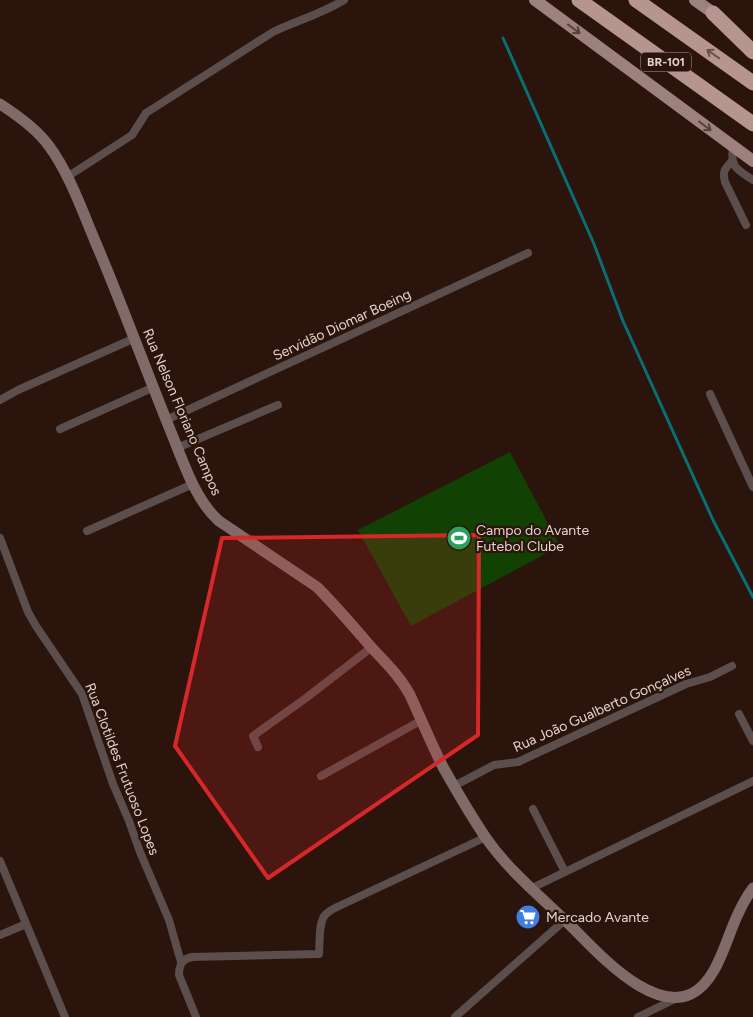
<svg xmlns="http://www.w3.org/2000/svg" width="753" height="1017" font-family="Figtree,sans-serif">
  <rect width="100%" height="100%" fill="#2b140c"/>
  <path fill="#124104" d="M 510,452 L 560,546 L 411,626 L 358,530 Z"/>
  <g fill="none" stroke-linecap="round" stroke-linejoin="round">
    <path stroke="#086f73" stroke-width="3" d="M 503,38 L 594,244 L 623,321 L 713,520 L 753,597"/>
    <g stroke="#5b4e4d" stroke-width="8">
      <path d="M 733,147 C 730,168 737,169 753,180"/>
      <path d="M 732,161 C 725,169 722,171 725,182 L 746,225"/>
      <path d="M 67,177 L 132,135 L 146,113 L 273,32 C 296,21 321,14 344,0"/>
      <path d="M 710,394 L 753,487"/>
      <path d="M 0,400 L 18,390 L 135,338"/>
      <path d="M 166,420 L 528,253"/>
      <path d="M 60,429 L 154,387"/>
      <path d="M 177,448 L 278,405"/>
      <path d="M 87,531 L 193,484"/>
      <path d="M 0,538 L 28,612 L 36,626 L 82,694 L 113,784 L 129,821 L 140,852 L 169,920 L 181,962"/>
      <path d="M 739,714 L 753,741"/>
      <path d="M 258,747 L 253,736 L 306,698 L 372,647"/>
      <path d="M 321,776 L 422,720"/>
      <path d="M 454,786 L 494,765 L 518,762 L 686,684 L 710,677 L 732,666"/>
      <path d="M 533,809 L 565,872"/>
      <path d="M 0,861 L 65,1017"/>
      <path d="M 532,888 L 753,781"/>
      <path d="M 0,935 L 26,924"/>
      <path d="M 196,1017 L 179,975 C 179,965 182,959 192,957 L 319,954 C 320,944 318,921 326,914 C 329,911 333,909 337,907 L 486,837"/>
      <path d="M 455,1017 L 565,920"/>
      <path d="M 638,1017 L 675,999"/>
    </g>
    <path stroke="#806b68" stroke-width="11" d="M 0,104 C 17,115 37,129 49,146 C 69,173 82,210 95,241 C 122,304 145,368 171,432 C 183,461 195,500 219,521 L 317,587 C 336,606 353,626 371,647 C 385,662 400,676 410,695 C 421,719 431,743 443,767 C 456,790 471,816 486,838 C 509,871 541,897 570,925 C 591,946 612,969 638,985 C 653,994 674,1002 691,994 C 718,981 726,938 738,914 C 742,905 747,896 753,888"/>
    <g stroke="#9c817e" stroke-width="12">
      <path d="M 535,0 L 753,161"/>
      <path d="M 695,0 L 719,17"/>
    </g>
    <g stroke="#b69591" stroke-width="15">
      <path d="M 579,0 L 753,124"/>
      <path d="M 636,0 L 753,83"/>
      <path d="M 713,13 L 753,52"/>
    </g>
  </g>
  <defs><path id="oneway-shaft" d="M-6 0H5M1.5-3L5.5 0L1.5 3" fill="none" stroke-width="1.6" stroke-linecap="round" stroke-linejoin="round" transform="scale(1.25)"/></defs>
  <g stroke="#58403a">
    <use href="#oneway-shaft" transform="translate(574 29) rotate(37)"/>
    <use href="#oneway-shaft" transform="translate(705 126) rotate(37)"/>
  </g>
  <use stroke="#6a4e48" href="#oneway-shaft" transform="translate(713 54) rotate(-145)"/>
  <path fill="#d62828" fill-opacity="0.2" stroke="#d62828" stroke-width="4" stroke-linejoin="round" d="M 479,535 L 478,735 L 268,878 L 175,746 L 222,538 Z"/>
  <defs>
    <symbol id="stadium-disc" viewBox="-11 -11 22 22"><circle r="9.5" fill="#2e9e5b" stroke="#2b140c"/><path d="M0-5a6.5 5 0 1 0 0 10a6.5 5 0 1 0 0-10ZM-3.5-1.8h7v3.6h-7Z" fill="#fff"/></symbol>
    <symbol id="supermarket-disc" viewBox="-11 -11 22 22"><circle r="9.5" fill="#3f7fe0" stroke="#2b140c"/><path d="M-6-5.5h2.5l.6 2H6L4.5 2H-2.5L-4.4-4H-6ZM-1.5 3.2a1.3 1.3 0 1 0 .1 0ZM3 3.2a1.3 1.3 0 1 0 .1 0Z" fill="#fff"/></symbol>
  </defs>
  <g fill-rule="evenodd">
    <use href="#stadium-disc" x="445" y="524" width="28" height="28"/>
    <use href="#supermarket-disc" x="514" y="903" width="28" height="28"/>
  </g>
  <g text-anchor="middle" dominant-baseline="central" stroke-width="4.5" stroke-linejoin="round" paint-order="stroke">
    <rect fill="#2b140c" stroke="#ac9a93" stroke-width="1" x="641" y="52.5" width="50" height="19" rx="4"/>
    <g font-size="12" font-weight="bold" fill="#e3d3cd">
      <text x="666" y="62">BR-101</text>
    </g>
    <g font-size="14" fill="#e3d3cd" stroke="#2b140c">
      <text transform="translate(342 325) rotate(-25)">Servidão Diomar Boeing</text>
      <text transform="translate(182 412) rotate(67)">Rua Nelson Floriano Campos</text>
      <text transform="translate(602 709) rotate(-24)">Rua João Gualberto Gonçalves</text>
      <text transform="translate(122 769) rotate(69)">Rua Clotildes Frutuoso Lopes</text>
    </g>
    <g font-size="14" fill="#e3d3cd" stroke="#2b140c" text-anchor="start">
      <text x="476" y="530">Campo do Avante<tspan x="476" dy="16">Futebol Clube</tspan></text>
      <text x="546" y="917">Mercado Avante</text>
    </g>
  </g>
</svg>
